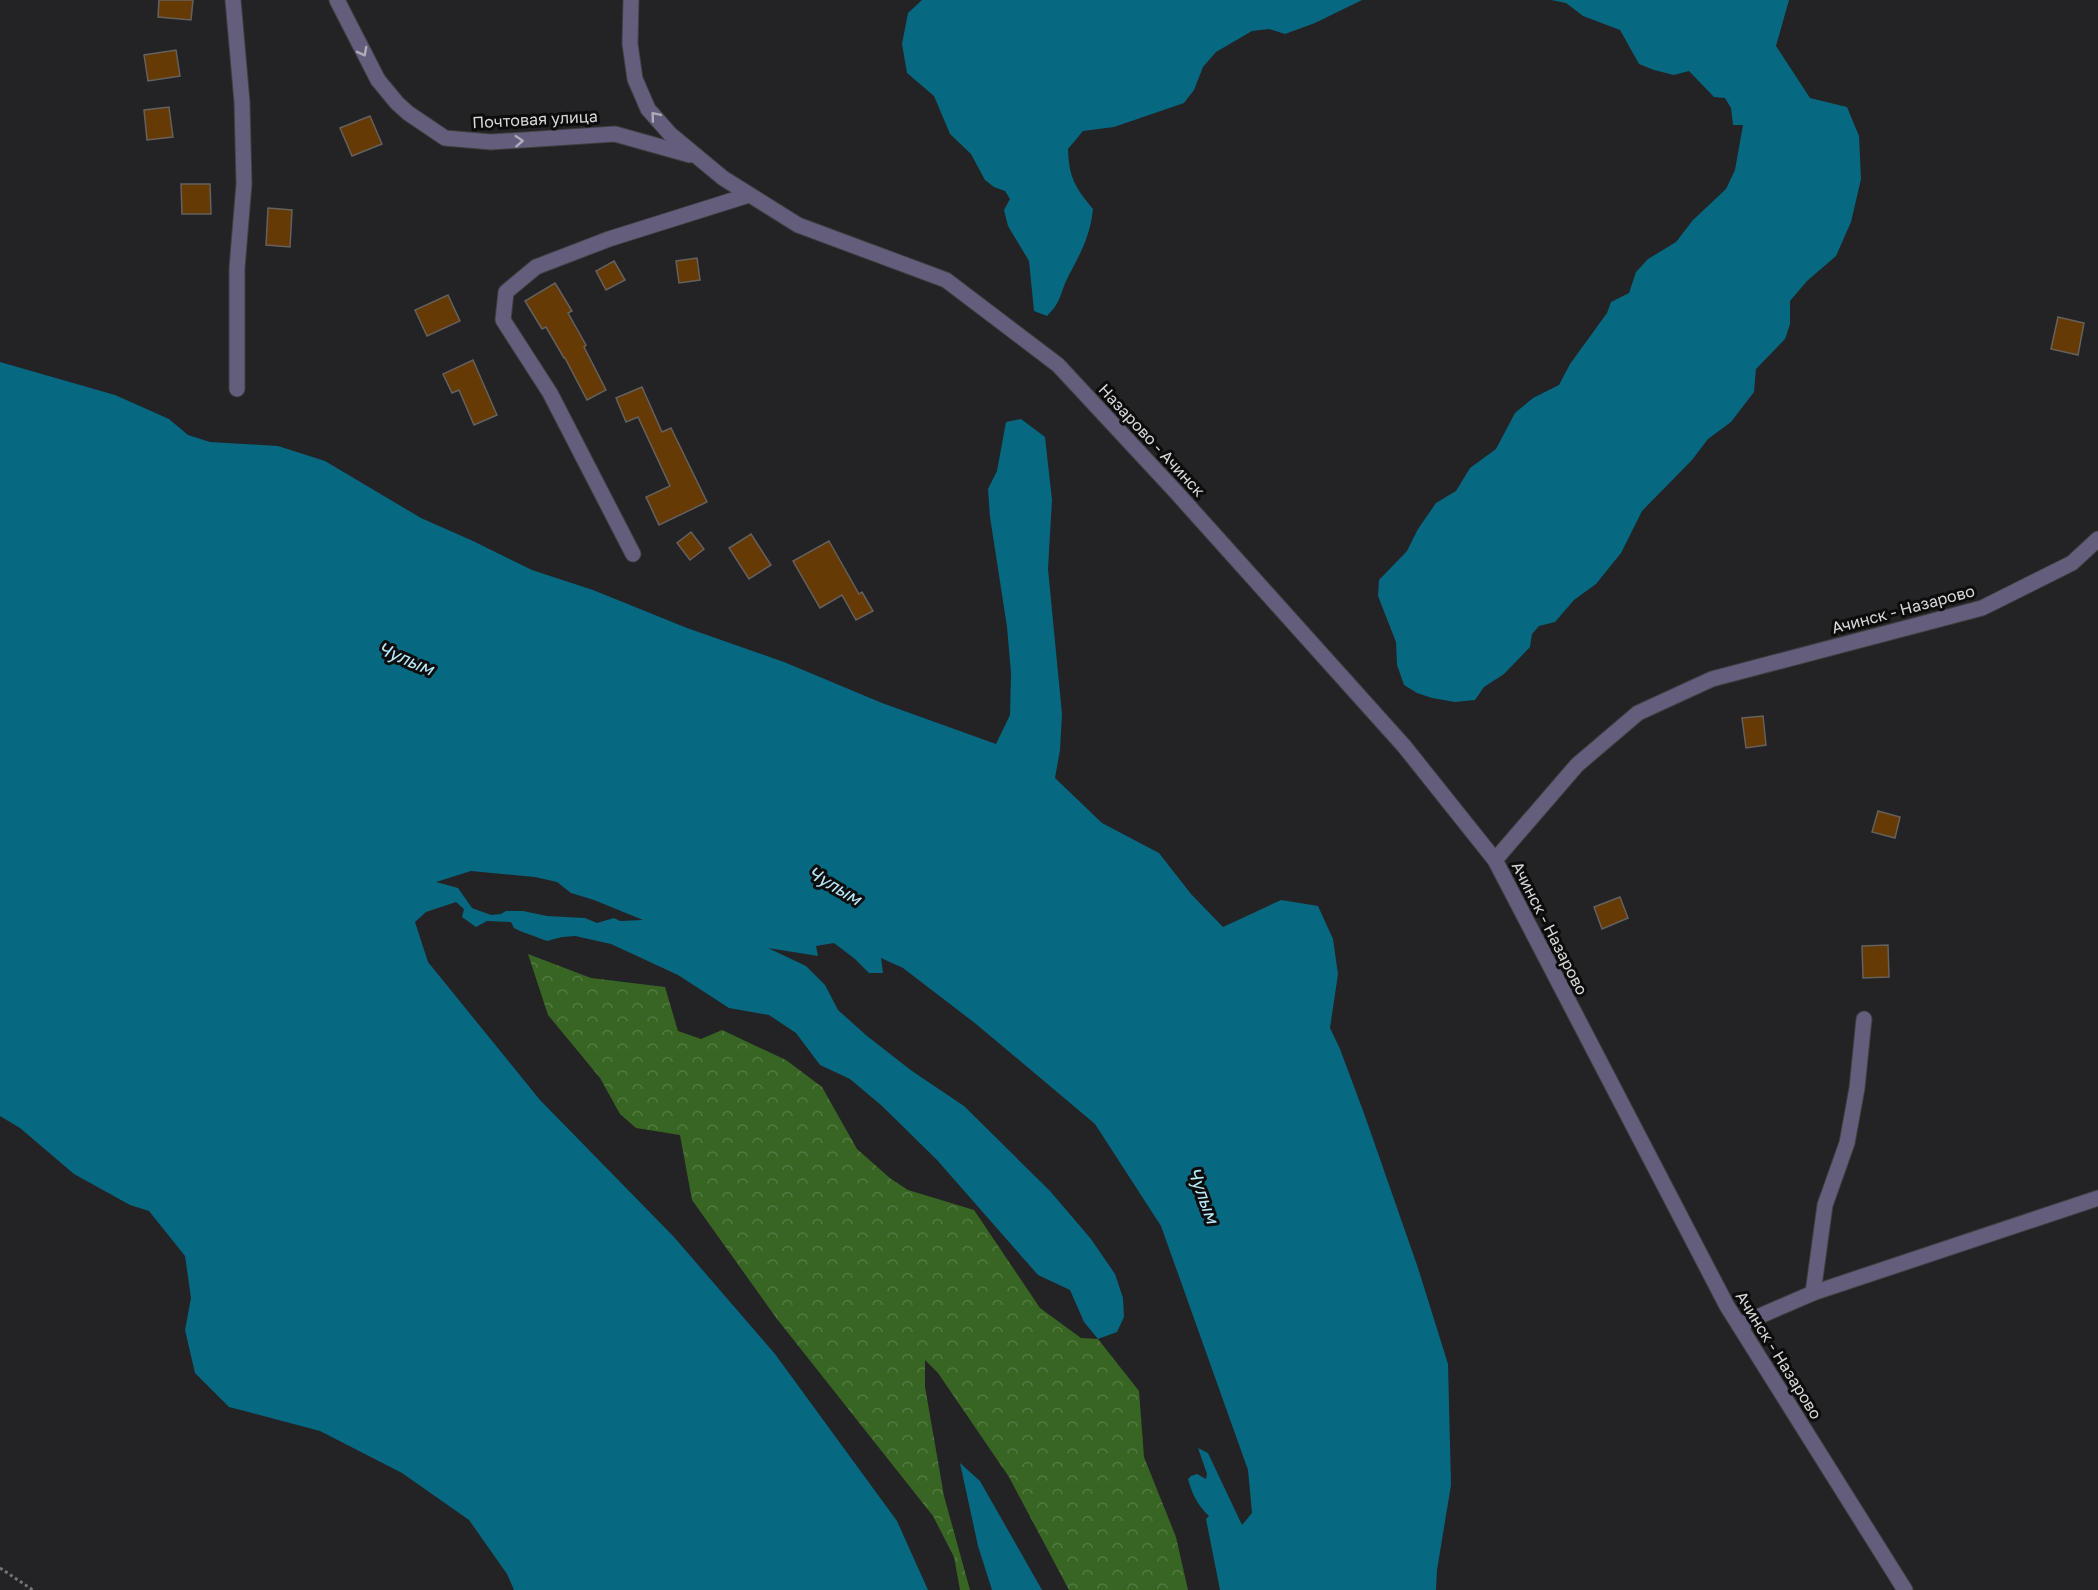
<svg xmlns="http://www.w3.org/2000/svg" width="2098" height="1590" font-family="'Golos Text',sans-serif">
  <defs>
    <pattern id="forest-crowns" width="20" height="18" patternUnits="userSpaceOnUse" patternTransform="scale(1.5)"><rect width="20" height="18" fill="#386523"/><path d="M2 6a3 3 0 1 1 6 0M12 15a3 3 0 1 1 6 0" fill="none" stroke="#547a42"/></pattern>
  </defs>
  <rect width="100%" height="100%" fill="#232224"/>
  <path fill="url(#forest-crowns)" d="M 528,954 L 591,978 L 665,987 L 678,1031 L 701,1039 L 722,1030 L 786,1060 L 822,1087 L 857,1149 L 891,1179 L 908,1190 L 974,1210 L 1040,1308 L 1081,1338 L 1098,1339 L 1139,1391 L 1144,1457 L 1176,1537 L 1188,1590 L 1069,1590 L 1009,1477 L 938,1373 L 925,1360 L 925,1387 L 944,1496 L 970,1590 L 960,1590 L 954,1557 L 933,1516 L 777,1319 L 692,1200 L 680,1135 L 636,1128 L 620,1114 L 600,1078 L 548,1015 Z"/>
  <g fill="#076881" fill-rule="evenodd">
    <path d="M 922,0 L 1362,0 L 1315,23 L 1285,34 L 1269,29 L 1252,31 L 1216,52 L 1203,67 L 1194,90 L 1184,103 L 1114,127 L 1083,131 L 1068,149 C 1069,178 1075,187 1093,209 C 1090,237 1081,252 1069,275 C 1059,294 1063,300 1047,316 L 1034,311 L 1029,261 L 1008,226 L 1004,210 L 1010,199 L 1005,191 L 994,187 L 985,180 L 971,154 L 950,134 L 934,96 L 907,73 L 902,44 L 908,13 Z"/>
    <path d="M 1551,0 L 1789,0 L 1776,46 L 1810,98 L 1847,107 L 1859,136 L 1861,179 L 1851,222 L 1836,256 L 1807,281 L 1790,301 L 1790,324 L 1785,339 L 1756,369 L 1754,392 L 1731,422 L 1708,439 L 1692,460 L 1642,511 L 1621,553 L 1596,584 L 1574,600 L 1555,622 L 1539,626 L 1532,634 L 1530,647 L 1504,674 L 1484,687 L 1475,700 L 1455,702 L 1432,698 L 1417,693 L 1404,685 L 1397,665 L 1396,642 L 1378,596 L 1379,580 L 1407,551 L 1418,529 L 1436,503 L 1456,491 L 1470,468 L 1496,449 L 1515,413 L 1533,398 L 1559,385 L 1570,364 L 1607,313 L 1611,302 L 1629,293 L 1636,272 L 1648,259 L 1676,242 L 1693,220 L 1726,189 L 1735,170 L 1743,125 L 1733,125 L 1731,108 L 1725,98 L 1714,97 L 1689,71 L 1674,75 L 1654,70 L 1639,64 L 1620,30 L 1583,16 L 1566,3 Z"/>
    <path d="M 0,362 L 115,395 L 169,419 L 188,435 L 210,442 L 278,446 L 325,461 L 421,518 L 473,541 L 532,570 L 593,590 L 687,628 L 784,662 L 882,703 L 996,744 L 1010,715 L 1011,673 L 1007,627 L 990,517 L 988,489 L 997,471 L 1006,422 L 1021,419 L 1045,437 L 1052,500 L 1048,569 L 1062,714 L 1060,750 L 1055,778 L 1102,823 L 1159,853 L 1191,894 L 1223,927 L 1281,900 L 1318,906 L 1333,939 L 1338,974 L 1330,1028 L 1340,1049 L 1365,1116 L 1418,1268 L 1448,1364 L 1451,1485 L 1437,1570 L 1436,1590 L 1220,1590 L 1206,1519 L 1209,1516 C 1198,1506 1192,1494 1188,1479 L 1191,1476 L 1197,1474 L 1206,1479 L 1207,1474 L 1198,1448 L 1208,1453 L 1242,1525 L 1252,1513 L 1248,1470 L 1161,1226 L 1095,1124 L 976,1024 L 903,968 L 881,958 L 883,973 L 869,973 L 855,959 L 834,943 L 816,946 L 818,956 L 768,948 L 806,966 L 825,985 L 838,1010 L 867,1036 L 912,1071 L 964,1106 L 1050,1191 L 1091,1239 L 1115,1274 L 1123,1298 L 1124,1317 L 1117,1332 L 1098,1339 L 1084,1322 L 1070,1290 L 1038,1275 L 937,1160 L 882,1106 L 850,1079 L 820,1065 L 796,1033 L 769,1015 L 729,1008 L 678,975 L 611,944 L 575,936 L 562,937 L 547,941 L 520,931 L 514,928 L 511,922 L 487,921 L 476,927 L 462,917 L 464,909 L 456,902 L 426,912 L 415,922 L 428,962 L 540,1100 L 674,1237 L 775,1354 L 897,1521 L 928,1590 L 514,1590 L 507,1574 L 469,1520 L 402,1473 L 320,1431 L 229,1407 L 195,1373 L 185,1330 L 191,1298 L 185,1256 L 149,1211 L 130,1205 L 74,1174 L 20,1128 L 0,1116 ZM 471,871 L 535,877 L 557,882 L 571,893 L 594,900 L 643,920 L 620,921 L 614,918 L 597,923 L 585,918 L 547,916 L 523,911 L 506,911 L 501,914 L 491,915 L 472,908 L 458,888 L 436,882 Z"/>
    <path d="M 960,1463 L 980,1481 L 1042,1590 L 992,1590 L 978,1546 Z"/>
  </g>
  <g fill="#663a04" stroke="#64615f" stroke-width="1.5">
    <path d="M 159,0 L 193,0 L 191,20 L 158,17 Z"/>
    <path d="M 176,50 L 180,76 L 148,81 L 144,55 Z"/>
    <path d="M 169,107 L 173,137 L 147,140 L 144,110 Z"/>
    <path d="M 370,116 L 382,144 L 352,156 L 340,128 Z"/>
    <path d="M 181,184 L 210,184 L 211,214 L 182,214 Z"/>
    <path d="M 268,208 L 292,210 L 290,247 L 266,245 Z"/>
    <path d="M 697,258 L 700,280 L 679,283 L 676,261 Z"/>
    <path d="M 614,261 L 625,280 L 606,290 L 596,271 Z"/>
    <path d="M 555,283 L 572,311 L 568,313 L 586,345 L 584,347 L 606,390 L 587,400 L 565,358 L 564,358 L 546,327 L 542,329 L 525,301 Z"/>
    <path d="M 448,295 L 460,321 L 427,336 L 415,310 Z"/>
    <path d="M 2058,317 L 2084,323 L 2078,355 L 2051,349 Z"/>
    <path d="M 473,360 L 497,415 L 474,425 L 459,390 L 452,393 L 443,374 Z"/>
    <path d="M 642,387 L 662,432 L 671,428 L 707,502 L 659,525 L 646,497 L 670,486 L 638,417 L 626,422 L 616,398 Z"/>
    <path d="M 691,532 L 704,549 L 690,560 L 677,543 Z"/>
    <path d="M 751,534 L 771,565 L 749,579 L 729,548 Z"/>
    <path d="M 829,541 L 859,594 L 862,592 L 873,611 L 856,620 L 842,595 L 820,608 L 793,561 Z"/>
    <path d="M 1763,716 L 1766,745 L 1746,748 L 1742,718 Z"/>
    <path d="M 1878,811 L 1900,817 L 1895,838 L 1872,832 Z"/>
    <path d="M 1620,897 L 1628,918 L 1602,929 L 1594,907 Z"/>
    <path d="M 1888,945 L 1889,977 L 1863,978 L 1862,946 Z"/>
  </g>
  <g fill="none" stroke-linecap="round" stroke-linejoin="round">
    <defs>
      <g id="minor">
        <path d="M 233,0 L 242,102 L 244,184 L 237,268 L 237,389"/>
        <path d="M 337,0 L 378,80 L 397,103 L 408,113 L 445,138 L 491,142 L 615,134 L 690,155"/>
        <path d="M 631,0 L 630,44 L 635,79 L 648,109 L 670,134 L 723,178 L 798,225 L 946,280 L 1058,365 L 1176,492 L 1404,746 L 1495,860"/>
        <path d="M 633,554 L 550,393 L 503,320 L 506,292 L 536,267 L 609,239 L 749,195"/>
        <path d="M 1813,1293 L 1825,1205 L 1847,1143 L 1857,1088 L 1864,1019"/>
        <path d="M 1739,1325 L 1813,1293 L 2098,1198"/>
        <path d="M 1905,1590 L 1727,1306 L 1495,860 L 1577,765 L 1638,713 L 1712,679 L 1982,608 L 2072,563 L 2098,539"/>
      </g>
    </defs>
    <use href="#minor" stroke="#403f41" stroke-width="17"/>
    <path stroke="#747375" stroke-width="3" stroke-dasharray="3 3" stroke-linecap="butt" d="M 0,1568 L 33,1590"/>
    <use href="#minor" stroke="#645d7c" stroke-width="15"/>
  </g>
  <defs><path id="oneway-chevron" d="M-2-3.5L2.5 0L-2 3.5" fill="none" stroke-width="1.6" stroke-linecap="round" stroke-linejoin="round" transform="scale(1.5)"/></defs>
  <g stroke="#afacb8">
    <use href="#oneway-chevron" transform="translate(363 52) rotate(62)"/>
    <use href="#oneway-chevron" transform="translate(655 116) rotate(-130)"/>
    <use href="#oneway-chevron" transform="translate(519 141) rotate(-4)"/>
  </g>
  <g text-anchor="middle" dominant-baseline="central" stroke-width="6" stroke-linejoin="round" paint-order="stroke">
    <g font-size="16" fill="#d8d7d9" stroke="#0c0c0d">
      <text transform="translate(535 119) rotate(-3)">Почтовая улица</text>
      <text transform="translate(1152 440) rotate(47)">Назарово - Ачинск</text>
      <text transform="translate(1903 609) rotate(-15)">Ачинск - Назарово</text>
      <text transform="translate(1550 928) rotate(63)">Ачинск - Назарово</text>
      <text transform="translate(1779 1355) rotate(58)">Ачинск - Назарово</text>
    </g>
    <g font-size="18" font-style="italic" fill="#b7e7f9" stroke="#0c0c0d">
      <text transform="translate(406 658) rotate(23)">Чулым</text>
      <text transform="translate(835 885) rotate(31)">Чулым</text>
      <text transform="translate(1204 1195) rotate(70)">Чулым</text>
    </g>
  </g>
</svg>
